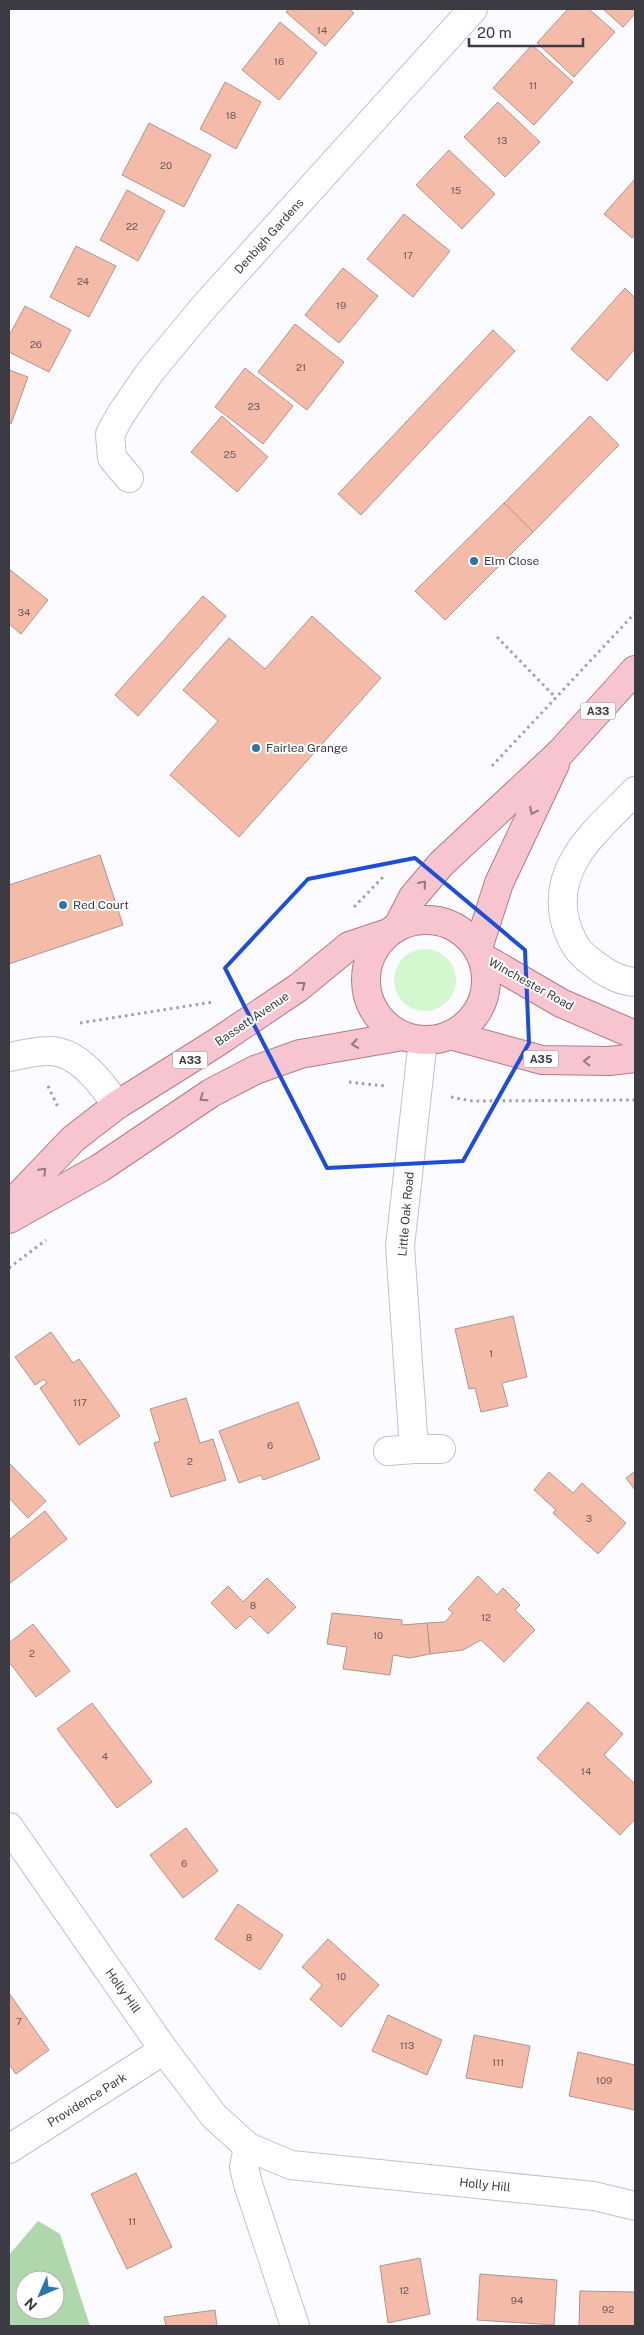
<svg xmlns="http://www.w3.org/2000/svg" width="644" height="2335" font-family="'Public Sans',sans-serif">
  <rect width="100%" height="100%" fill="#fcfbff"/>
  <circle fill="#d3f7cf" cx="425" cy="980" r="31"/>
  <path fill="#b0d6ab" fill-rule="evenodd" d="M 38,2221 L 60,2234 L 90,2326 L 9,2326 L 9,2255 ZM 25,2280 L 55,2280 L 55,2310 L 25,2310 Z"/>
  <g fill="#f5bba9" stroke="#aa9791">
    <path d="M 289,9 L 349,9 L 354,13 L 325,46 L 286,12 Z"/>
    <path d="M 568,9 L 589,9 L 615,32 L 574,77 L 537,43 Z"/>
    <path d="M 603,9 L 635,9 L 635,14 L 623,27 Z"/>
    <path d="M 280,22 L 317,53 L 279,100 L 242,70 Z"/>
    <path d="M 532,45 L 573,82 L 534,125 L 493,88 Z"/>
    <path d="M 225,82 L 261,102 L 236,149 L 200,129 Z"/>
    <path d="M 498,102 L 540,142 L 505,177 L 464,137 Z"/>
    <path d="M 149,123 L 211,155 L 184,207 L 122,175 Z"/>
    <path d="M 449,150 L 495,194 L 462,229 L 416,185 Z"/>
    <path d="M 635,179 L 635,234 L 632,238 L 604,214 Z"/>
    <path d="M 127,190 L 165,211 L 138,261 L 100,240 Z"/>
    <path d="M 404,214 L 450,251 L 413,297 L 367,259 Z"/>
    <path d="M 76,246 L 116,266 L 89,317 L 50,297 Z"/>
    <path d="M 343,268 L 378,296 L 339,343 L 305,315 Z"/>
    <path d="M 625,288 L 635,298 L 635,349 L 607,381 L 571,349 Z"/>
    <path d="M 25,306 L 71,330 L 49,372 L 9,352 L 9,336 Z"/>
    <path d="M 295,324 L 344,362 L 307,410 L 258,372 Z"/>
    <path d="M 493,330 L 515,351 L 361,515 L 338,494 Z"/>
    <path d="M 245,368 L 293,406 L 263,444 L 215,407 Z"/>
    <path d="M 9,370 L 28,377 L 11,424 L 9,423 Z"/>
    <path d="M 222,416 L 268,457 L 237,492 L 191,452 Z"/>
    <path d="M 590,416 L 619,445 L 533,532 L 504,503 Z"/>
    <path d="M 504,503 L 533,532 L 445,620 L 415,591 Z"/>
    <path d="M 9,569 L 48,600 L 21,634 L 9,624 Z"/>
    <path d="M 203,596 L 226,616 L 138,716 L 115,695 Z"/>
    <path d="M 312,616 L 381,678 L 239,837 L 170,775 L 218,721 L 183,690 L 229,638 L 265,669 Z"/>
    <path d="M 100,855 L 123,925 L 9,964 L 9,885 Z"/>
    <path d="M 513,1316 L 527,1377 L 502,1383 L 508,1406 L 481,1412 L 475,1388 L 469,1389 L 455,1329 Z"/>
    <path d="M 51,1332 L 73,1363 L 79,1359 L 120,1416 L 79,1445 L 40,1388 L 47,1383 L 44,1379 L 35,1385 L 15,1357 Z"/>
    <path d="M 186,1398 L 200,1443 L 213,1439 L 226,1480 L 171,1497 L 154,1443 L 160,1441 L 150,1409 Z"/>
    <path d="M 298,1402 L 320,1459 L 263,1480 L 261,1475 L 239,1483 L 219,1431 Z"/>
    <path d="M 9,1463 L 46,1501 L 28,1518 L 9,1498 Z"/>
    <path d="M 635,1471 L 635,1490 L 626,1478 Z"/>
    <path d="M 549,1472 L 573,1493 L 582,1483 L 626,1523 L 598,1554 L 553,1513 L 556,1510 L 534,1490 Z"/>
    <path d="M 45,1511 L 67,1539 L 9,1584 L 9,1540 Z"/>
    <path d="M 478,1576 L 497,1595 L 503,1588 L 520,1605 L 515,1610 L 535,1630 L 504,1662 L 481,1640 L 463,1650 L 430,1654 L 427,1623 L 445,1622 L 453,1613 L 448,1609 Z"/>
    <path d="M 267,1578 L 296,1607 L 268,1634 L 250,1616 L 236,1629 L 211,1603 L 228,1586 L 243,1602 Z"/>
    <path d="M 332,1613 L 402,1620 L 402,1625 L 427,1623 L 430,1654 L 410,1658 L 393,1655 L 390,1675 L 343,1669 L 347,1647 L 327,1644 Z"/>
    <path d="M 33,1624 L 70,1671 L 36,1697 L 9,1662 L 9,1643 Z"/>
    <path d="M 588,1702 L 623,1734 L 604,1755 L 635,1784 L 635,1819 L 620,1835 L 537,1758 Z"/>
    <path d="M 92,1703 L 152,1782 L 117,1808 L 57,1729 Z"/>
    <path d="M 186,1828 L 218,1871 L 183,1898 L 150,1855 Z"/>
    <path d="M 238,1904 L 283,1935 L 260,1970 L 215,1939 Z"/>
    <path d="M 328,1939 L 379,1985 L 341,2027 L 310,1999 L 322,1985 L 302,1967 Z"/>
    <path d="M 9,1993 L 49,2050 L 16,2074 L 9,2064 Z"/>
    <path d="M 388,2015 L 442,2040 L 427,2075 L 372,2051 Z"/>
    <path d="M 474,2035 L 530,2046 L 522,2088 L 466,2078 Z"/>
    <path d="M 578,2052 L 635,2065 L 635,2110 L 569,2096 Z"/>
    <path d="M 136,2173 L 172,2247 L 127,2269 L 91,2194 Z"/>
    <path d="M 420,2258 L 430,2314 L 388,2323 L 380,2266 Z"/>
    <path d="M 480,2274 L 557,2280 L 554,2325 L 477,2320 Z"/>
    <path d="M 580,2291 L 635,2292 L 635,2326 L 579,2326 Z"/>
    <path d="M 215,2310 L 217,2326 L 166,2326 L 164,2317 Z"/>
  </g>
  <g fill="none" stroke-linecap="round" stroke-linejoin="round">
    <defs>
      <g id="minor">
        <path d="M 129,478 L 112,458 L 110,434 L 121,414 L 150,372 L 204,307 L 473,9"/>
        <path d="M 635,791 C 600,828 551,864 565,921 C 569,935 574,947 585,957 C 600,969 616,981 635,982"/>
        <path d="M 9,1057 C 22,1055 35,1051 48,1051 C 78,1050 102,1084 117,1105"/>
        <path d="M 414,1449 L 441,1449"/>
        <path d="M 388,1451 L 414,1449 L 400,1246 L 423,1040"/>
        <path d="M 9,1827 L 164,2050 L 214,2116 L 248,2147 L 291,2165 L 594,2196 L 635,2206"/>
        <path d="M 248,2147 L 244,2167 L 248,2184 L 295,2326"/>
        <path d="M 9,2149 L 164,2050"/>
      </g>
      <g id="major">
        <circle cx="426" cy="980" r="60"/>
        <path d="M 398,926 L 413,897 L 441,864 L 561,752 L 635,670"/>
        <path d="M 478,948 L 499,883 L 555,764"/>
        <path d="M 482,957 L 561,1003 L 635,1035"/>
        <path d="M 450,1035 L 542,1060 L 609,1061 L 635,1058"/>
        <path d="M 9,1206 L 73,1139 L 117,1105 L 216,1043 L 299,987 L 349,946 L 385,934"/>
        <path d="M 9,1219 L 100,1168 L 211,1093 L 255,1070 L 300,1054 L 403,1036"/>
      </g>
    </defs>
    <use href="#minor" stroke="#c4bfd1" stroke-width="30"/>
    <use href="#major" stroke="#b17c8a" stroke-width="30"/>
    <g stroke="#a1a0a6" stroke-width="3" stroke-dasharray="2.5 4" stroke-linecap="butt">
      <path d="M 497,637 L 556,698"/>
      <path d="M 492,766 L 635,613"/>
      <path d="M 354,907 L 384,876"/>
      <path d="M 80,1023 L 213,1002"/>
      <path d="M 349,1082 L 385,1086"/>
      <path d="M 48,1086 L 58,1107"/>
      <path d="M 451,1097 L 472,1101 L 635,1100"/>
      <path d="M 9,1268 L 46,1240"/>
    </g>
    <use href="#minor" stroke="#fff" stroke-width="28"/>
    <use href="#major" stroke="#f6c5d0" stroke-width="28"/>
  </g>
  <defs><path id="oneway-chevron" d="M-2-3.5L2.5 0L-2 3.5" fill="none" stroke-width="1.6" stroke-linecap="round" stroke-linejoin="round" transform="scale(1.25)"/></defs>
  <g stroke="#907982">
    <use href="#oneway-chevron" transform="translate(533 811) rotate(115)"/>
    <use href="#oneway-chevron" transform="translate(423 884) rotate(-49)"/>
    <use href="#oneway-chevron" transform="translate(302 985) rotate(-38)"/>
    <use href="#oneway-chevron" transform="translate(355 1044) rotate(171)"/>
    <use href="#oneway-chevron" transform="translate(587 1061) rotate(-179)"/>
    <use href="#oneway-chevron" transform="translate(203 1098) rotate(146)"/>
    <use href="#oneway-chevron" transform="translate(43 1171) rotate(-46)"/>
  </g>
  <path fill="none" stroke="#1d4ed8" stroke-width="4" stroke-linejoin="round" d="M 415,858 L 525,950 L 529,1043 L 463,1161 L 327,1168 L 225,968 L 308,879 Z"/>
  <g fill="#2c76aa" stroke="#fff" stroke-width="2">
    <circle cx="474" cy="561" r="5"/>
    <circle cx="256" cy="748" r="5"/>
    <circle cx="63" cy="905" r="5"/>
  </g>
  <g text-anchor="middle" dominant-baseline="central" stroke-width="4" stroke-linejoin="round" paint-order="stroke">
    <g font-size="10" fill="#6a5a5c">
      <text x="322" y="30">14</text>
      <text x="279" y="61">16</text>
      <text x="533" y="85">11</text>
      <text x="231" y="115">18</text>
      <text x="502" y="140">13</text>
      <text x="166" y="165">20</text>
      <text x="456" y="190">15</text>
      <text x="132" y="226">22</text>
      <text x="408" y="255">17</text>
      <text x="83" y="281">24</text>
      <text x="341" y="305">19</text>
      <text x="36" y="344">26</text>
      <text x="301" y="367">21</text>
      <text x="254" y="406">23</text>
      <text x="230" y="454">25</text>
      <text x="24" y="612">34</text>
      <text x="491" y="1353">1</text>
      <text x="80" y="1402">117</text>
      <text x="270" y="1445">6</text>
      <text x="190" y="1461">2</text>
      <text x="589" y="1518">3</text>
      <text x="253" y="1605">8</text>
      <text x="486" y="1617">12</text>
      <text x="378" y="1635">10</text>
      <text x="32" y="1653">2</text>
      <text x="105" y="1756">4</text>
      <text x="586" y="1771">14</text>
      <text x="184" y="1863">6</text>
      <text x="249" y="1937">8</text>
      <text x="341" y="1976">10</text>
      <text x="19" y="2021">7</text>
      <text x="407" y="2045">113</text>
      <text x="498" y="2062">111</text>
      <text x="604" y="2080">109</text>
      <text x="132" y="2221">11</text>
      <text x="404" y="2290">12</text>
      <text x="517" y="2300">94</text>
      <text x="608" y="2309">92</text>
    </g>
    <g fill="#fff" stroke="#76757b" stroke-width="1">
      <rect x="580.5" y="702.5" width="35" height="17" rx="4"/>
      <rect x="523.5" y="1050.5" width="35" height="17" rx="4"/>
      <rect x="172.5" y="1051.5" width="35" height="17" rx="4"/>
    </g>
    <g font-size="11" font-weight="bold" fill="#3c3a42">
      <text x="598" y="711">A33</text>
      <text x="541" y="1059">A35</text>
      <text x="190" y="1060">A33</text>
    </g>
    <g font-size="12" fill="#3c3a42" stroke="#fff">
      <text transform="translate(269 236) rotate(-48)">Denbigh Gardens</text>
      <text transform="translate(531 984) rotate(29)">Winchester Road</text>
      <text transform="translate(252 1019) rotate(-34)">Bassett Avenue</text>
      <text transform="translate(406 1214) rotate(-85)">Little Oak Road</text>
      <text transform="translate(123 1991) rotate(55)">Holly Hill</text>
      <text transform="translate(87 2100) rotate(-32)">Providence Park</text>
      <text transform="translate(485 2185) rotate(6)">Holly Hill</text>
    </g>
    <g font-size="12" fill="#3c3a42" stroke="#fff" text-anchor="start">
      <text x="484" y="561">Elm Close</text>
      <text x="266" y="748">Fairlea Grange</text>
      <text x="73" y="905">Red Court</text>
    </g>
  </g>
  <rect width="644" height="2335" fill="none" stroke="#3c3a42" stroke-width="20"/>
  <g transform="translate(40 2295) rotate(225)"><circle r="24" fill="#ffffff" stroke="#b1b0b3"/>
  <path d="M0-4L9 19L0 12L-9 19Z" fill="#2c76aa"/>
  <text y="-8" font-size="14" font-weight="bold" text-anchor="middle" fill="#3c3a42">N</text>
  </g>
  <path d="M469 38v8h114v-8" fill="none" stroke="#3c3a42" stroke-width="2.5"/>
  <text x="477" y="38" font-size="15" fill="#3c3a42" stroke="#ffffff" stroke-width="4" paint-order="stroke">20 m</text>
</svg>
